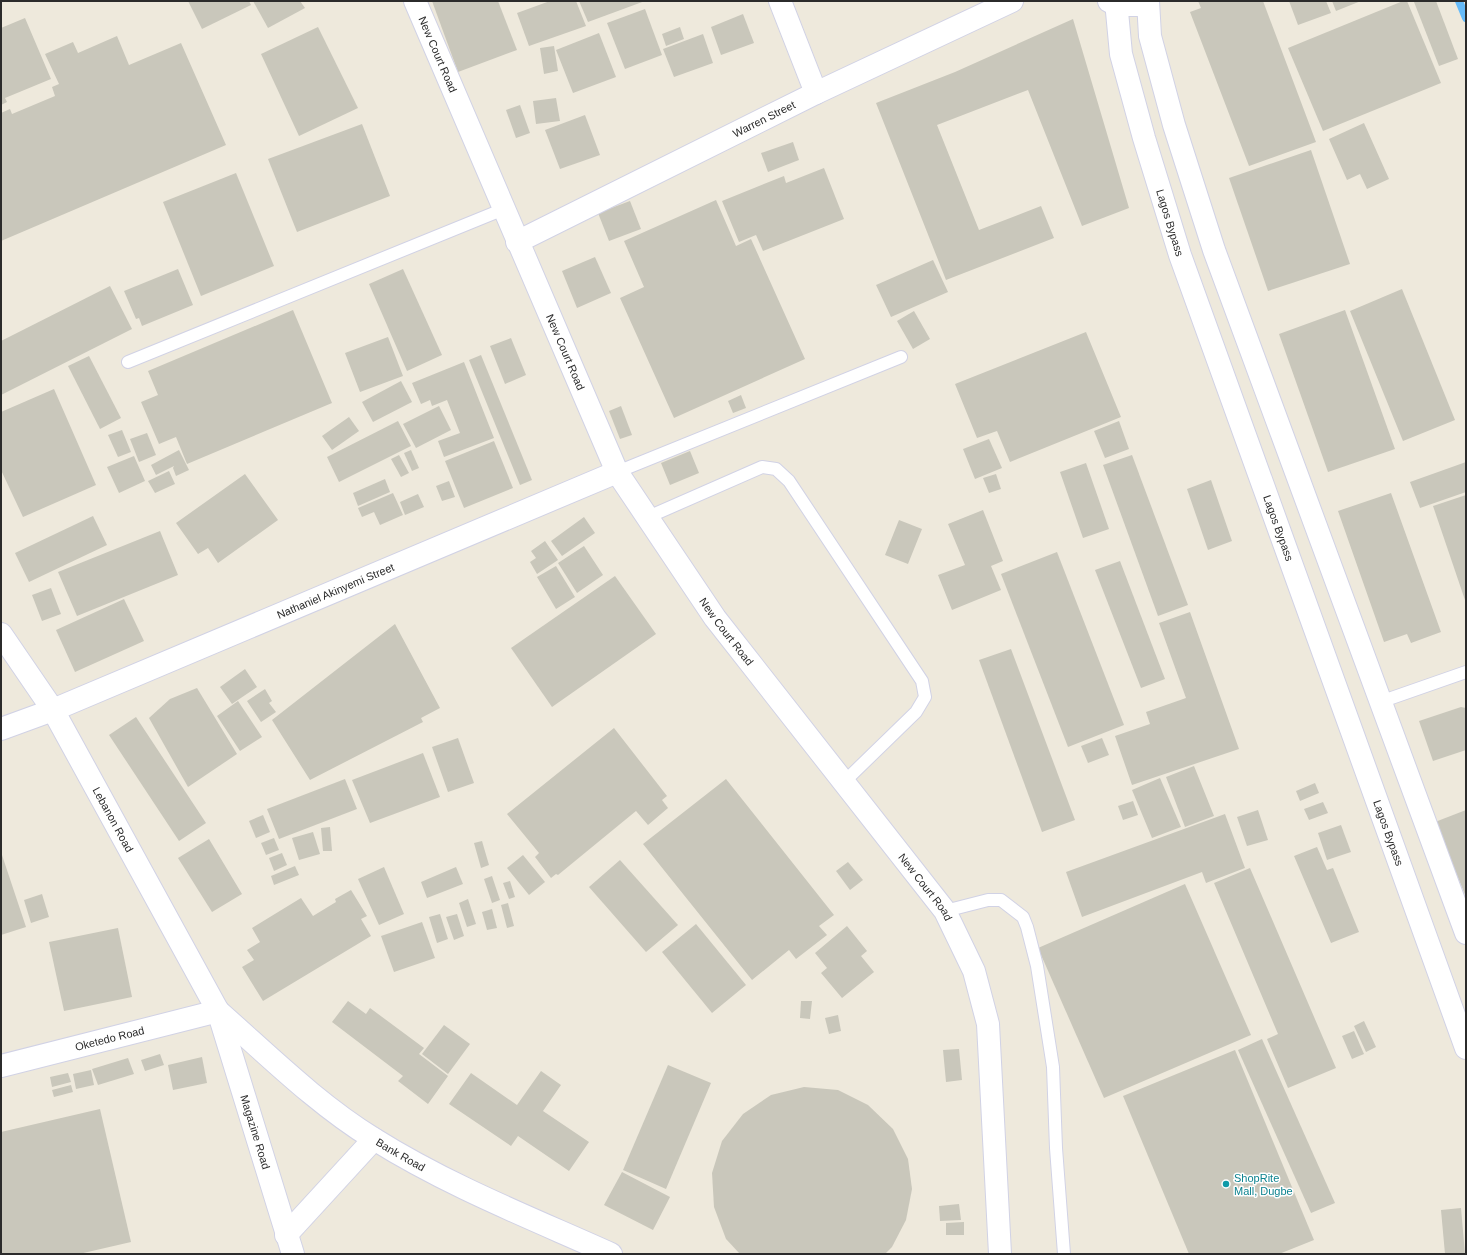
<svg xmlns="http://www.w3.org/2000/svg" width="1467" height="1255" font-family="Arial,sans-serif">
  <rect width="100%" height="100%" fill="#eee9dc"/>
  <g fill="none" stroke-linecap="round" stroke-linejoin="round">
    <path stroke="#66bbf9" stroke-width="8" d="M 1459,1 L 1466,18"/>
  </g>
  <g fill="#c9c7bb">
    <path d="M 188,1 L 249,1 L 251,5 L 202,29 Z"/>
    <path d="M 253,1 L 300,1 L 305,8 L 268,28 Z"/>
    <path d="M 432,1 L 498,1 L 517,50 L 458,72 Z"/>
    <path d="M 550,1 L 576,1 L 586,26 L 529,46 L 517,13 Z"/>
    <path d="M 579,1 L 645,1 L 588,22 Z"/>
    <path d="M 1198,1 L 1263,1 L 1316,142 L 1249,166 L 1190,12 L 1201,8 Z"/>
    <path d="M 1289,1 L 1326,1 L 1331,13 L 1298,25 Z"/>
    <path d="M 1332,1 L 1361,1 L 1336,11 Z"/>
    <path d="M 1403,1 L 1407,1 L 1441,83 L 1323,131 L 1288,48 Z"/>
    <path d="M 1418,1 L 1436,1 L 1458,59 L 1439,66 L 1414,2 Z"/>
    <path d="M 645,9 L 662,55 L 625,69 L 607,23 Z"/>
    <path d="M 743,14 L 754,43 L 721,55 L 711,27 Z"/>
    <path d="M 25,18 L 51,79 L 5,98 L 7,102 L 1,105 L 1,28 Z"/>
    <path d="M 1073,19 L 1129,208 L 1082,226 L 1028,90 L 937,125 L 979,230 L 1041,206 L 1054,238 L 946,280 L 876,103 L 955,72 Z"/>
    <path d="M 318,27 L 358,108 L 299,136 L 261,54 Z"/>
    <path d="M 680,27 L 684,39 L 666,46 L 662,34 Z"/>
    <path d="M 599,33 L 616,77 L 573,93 L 556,50 Z"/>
    <path d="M 703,34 L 713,63 L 674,77 L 663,49 Z"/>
    <path d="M 117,36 L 129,65 L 181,43 L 226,145 L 1,241 L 1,113 L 10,109 L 12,114 L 55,96 L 52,87 L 59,84 L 45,54 L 73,42 L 78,53 Z"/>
    <path d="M 554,46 L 558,71 L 544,74 L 540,48 Z"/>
    <path d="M 556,98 L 560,121 L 536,124 L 533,101 Z"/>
    <path d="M 520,105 L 530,133 L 516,138 L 506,110 Z"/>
    <path d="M 585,115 L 600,155 L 560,169 L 545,130 Z"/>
    <path d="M 1364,123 L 1389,179 L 1367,189 L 1360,174 L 1347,180 L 1329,139 Z"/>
    <path d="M 362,124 L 390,196 L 297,232 L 268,159 Z"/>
    <path d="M 793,142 L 799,160 L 768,172 L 761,153 Z"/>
    <path d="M 1311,150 L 1350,264 L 1268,291 L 1229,178 Z"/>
    <path d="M 824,168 L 844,219 L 763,251 L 756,235 L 739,242 L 722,201 L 784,176 L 786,183 Z"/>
    <path d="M 236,173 L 274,266 L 201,296 L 163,202 Z"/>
    <path d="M 716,200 L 736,246 L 751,239 L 805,359 L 674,418 L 620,298 L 644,287 L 624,241 Z"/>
    <path d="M 630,201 L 641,229 L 609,241 L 598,213 Z"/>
    <path d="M 595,257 L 611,293 L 577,308 L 562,271 Z"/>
    <path d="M 933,260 L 948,292 L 891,317 L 876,285 Z"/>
    <path d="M 178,269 L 193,305 L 142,326 L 139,318 L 136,319 L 124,291 Z"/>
    <path d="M 403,269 L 442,355 L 407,371 L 369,284 Z"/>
    <path d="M 110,286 L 132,329 L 1,395 L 1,341 Z"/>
    <path d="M 1402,289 L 1455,420 L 1403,441 L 1350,311 Z"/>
    <path d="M 293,310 L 332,403 L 187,464 L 176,437 L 159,444 L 141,402 L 158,395 L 148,371 Z"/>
    <path d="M 1345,310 L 1395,449 L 1328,472 L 1279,334 Z"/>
    <path d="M 914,311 L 930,339 L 913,349 L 897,321 Z"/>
    <path d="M 1086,332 L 1121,417 L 1010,462 L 997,431 L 977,438 L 955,384 Z"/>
    <path d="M 388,337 L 403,376 L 360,392 L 345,353 Z"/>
    <path d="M 511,338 L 526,375 L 505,384 L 490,346 Z"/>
    <path d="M 481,355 L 532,480 L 520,485 L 469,360 Z"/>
    <path d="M 89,356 L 121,418 L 100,429 L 68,366 Z"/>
    <path d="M 464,362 L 494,438 L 444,457 L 438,441 L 460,433 L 447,400 L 432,406 L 430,400 L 421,404 L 412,383 Z"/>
    <path d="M 401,381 L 412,402 L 373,422 L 362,402 Z"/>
    <path d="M 54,389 L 96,485 L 23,517 L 1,470 L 1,412 Z"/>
    <path d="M 741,395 L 746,408 L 733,413 L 728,401 Z"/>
    <path d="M 439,406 L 451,430 L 416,448 L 403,424 Z"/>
    <path d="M 621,406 L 632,435 L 620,439 L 609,411 Z"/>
    <path d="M 349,417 L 359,431 L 332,450 L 322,436 Z"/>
    <path d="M 398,421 L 411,446 L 339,482 L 327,457 Z"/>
    <path d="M 1119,421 L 1129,449 L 1105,458 L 1094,431 Z"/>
    <path d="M 122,430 L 131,452 L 118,457 L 108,435 Z"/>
    <path d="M 147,433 L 156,455 L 139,462 L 130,439 Z"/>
    <path d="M 989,439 L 1002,468 L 975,479 L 963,449 Z"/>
    <path d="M 494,441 L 513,488 L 464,508 L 445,461 Z"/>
    <path d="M 179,450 L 189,470 L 176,476 L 173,468 L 174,466 L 156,475 L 151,465 Z"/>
    <path d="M 411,450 L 419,468 L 412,471 L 404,453 Z"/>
    <path d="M 690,451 L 699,473 L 670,485 L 661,463 Z"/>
    <path d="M 399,455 L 409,473 L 401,477 L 391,459 Z"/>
    <path d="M 1132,455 L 1188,605 L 1158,616 L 1103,465 Z"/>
    <path d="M 134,456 L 145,481 L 119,493 L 107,467 Z"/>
    <path d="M 1466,462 L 1466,492 L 1420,508 L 1410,482 Z"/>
    <path d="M 1086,463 L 1109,529 L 1083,538 L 1060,472 Z"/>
    <path d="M 169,471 L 175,484 L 155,493 L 148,481 Z"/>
    <path d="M 245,474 L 278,520 L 218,563 L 208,548 L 198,554 L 176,523 Z"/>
    <path d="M 996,474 L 1001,489 L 989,493 L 983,478 Z"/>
    <path d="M 385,479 L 390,492 L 358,506 L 353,493 Z"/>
    <path d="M 1211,480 L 1232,541 L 1208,550 L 1187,489 Z"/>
    <path d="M 449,481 L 455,497 L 442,501 L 436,486 Z"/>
    <path d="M 393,493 L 403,515 L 380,525 L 374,512 L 362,517 L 358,508 Z"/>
    <path d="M 1391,493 L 1441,632 L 1411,643 L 1407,634 L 1384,642 L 1338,511 Z"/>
    <path d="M 418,494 L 424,507 L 405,515 L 400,502 Z"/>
    <path d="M 1466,495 L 1466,603 L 1433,506 Z"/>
    <path d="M 983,510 L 1003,561 L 991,566 L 1001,590 L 952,610 L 938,575 L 965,565 L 948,524 Z"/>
    <path d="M 93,516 L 107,545 L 29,582 L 15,553 Z"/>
    <path d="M 584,517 L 595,533 L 562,556 L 551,541 Z"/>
    <path d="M 899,520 L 922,529 L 908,564 L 885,555 Z"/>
    <path d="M 160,531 L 178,575 L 77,616 L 58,572 Z"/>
    <path d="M 545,541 L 558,560 L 537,574 L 530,562 L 536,558 L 531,551 Z"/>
    <path d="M 584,546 L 603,575 L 577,593 L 558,563 Z"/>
    <path d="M 1057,552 L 1124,725 L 1068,747 L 1001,574 Z"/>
    <path d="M 1120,561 L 1165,679 L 1141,688 L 1095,570 Z"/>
    <path d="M 556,566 L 575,597 L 556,609 L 537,577 Z"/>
    <path d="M 615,576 L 656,634 L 552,707 L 511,648 Z"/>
    <path d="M 51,588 L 61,614 L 42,621 L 32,595 Z"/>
    <path d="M 124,599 L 144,641 L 75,672 L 56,630 Z"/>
    <path d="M 1190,612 L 1239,749 L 1132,785 L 1115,736 L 1150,724 L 1146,712 L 1186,698 L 1159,623 Z"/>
    <path d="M 395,624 L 440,708 L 421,718 L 423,722 L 310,780 L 272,720 Z"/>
    <path d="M 1011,649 L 1075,820 L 1042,832 L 979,660 Z"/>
    <path d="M 245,669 L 257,687 L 232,704 L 220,687 Z"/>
    <path d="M 197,688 L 237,754 L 188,787 L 149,718 L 170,699 Z"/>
    <path d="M 265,689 L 272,701 L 269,703 L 276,712 L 261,722 L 247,701 Z"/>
    <path d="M 238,701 L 262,737 L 240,751 L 217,716 Z"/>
    <path d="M 1461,707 L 1466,708 L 1466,750 L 1433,761 L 1419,721 Z"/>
    <path d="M 136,717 L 206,823 L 179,841 L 109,735 Z"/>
    <path d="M 614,728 L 667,796 L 662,800 L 668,808 L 648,825 L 636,811 L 558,875 L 556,874 L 551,878 L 535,857 L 539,853 L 507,814 Z"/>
    <path d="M 458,738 L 474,783 L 448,792 L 432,747 Z"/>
    <path d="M 1102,738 L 1109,755 L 1088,763 L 1081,746 Z"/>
    <path d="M 423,753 L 440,797 L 370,823 L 352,780 Z"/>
    <path d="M 1194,766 L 1214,816 L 1185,827 L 1166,777 Z"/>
    <path d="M 1160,778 L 1181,827 L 1152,838 L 1132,790 Z"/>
    <path d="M 345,779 L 357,809 L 279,839 L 267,809 Z"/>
    <path d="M 726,779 L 834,915 L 819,926 L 827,935 L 796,959 L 789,950 L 752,980 L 643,844 Z"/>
    <path d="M 1315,783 L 1319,793 L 1300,801 L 1296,791 Z"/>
    <path d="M 1133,801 L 1138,815 L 1123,820 L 1118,806 Z"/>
    <path d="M 1323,802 L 1328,813 L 1309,820 L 1304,809 Z"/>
    <path d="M 1258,810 L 1268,840 L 1247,846 L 1237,817 Z"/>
    <path d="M 1466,810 L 1466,897 L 1435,822 Z"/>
    <path d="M 1225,814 L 1245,868 L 1206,883 L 1202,872 L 1082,917 L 1066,872 Z"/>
    <path d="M 263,815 L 270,832 L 256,838 L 249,821 Z"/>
    <path d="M 1341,825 L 1351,852 L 1327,860 L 1318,833 Z"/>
    <path d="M 330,827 L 332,851 L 323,851 L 321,828 Z"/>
    <path d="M 313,832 L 320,854 L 299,860 L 292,838 Z"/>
    <path d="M 274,838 L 279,850 L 266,855 L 261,843 Z"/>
    <path d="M 209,839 L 242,894 L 212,912 L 178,858 Z"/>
    <path d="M 482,841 L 489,865 L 481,868 L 474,843 Z"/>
    <path d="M 1317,847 L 1327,870 L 1333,868 L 1359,932 L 1331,943 L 1294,856 Z"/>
    <path d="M 1,852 L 26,927 L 1,935 Z"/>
    <path d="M 282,853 L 287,865 L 274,871 L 269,858 Z"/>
    <path d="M 523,855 L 545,882 L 529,895 L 507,868 Z"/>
    <path d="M 620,860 L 678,925 L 646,952 L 589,887 Z"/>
    <path d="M 848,862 L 863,880 L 850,890 L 836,871 Z"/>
    <path d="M 295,866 L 299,875 L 274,885 L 271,876 Z"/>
    <path d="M 384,867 L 404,914 L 379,925 L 358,879 Z"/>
    <path d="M 456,867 L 463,884 L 427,898 L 421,882 Z"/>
    <path d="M 1250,868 L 1336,1068 L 1288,1088 L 1267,1039 L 1278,1034 L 1214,883 Z"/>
    <path d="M 492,876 L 500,900 L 492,903 L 484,879 Z"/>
    <path d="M 510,881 L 515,897 L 509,899 L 503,883 Z"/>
    <path d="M 1185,884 L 1251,1035 L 1104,1098 L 1038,948 Z"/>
    <path d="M 351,890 L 367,916 L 361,919 L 371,936 L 263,1001 L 242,967 L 254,960 L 247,950 L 260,942 L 252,928 L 301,898 L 313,916 L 336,902 L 335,899 Z"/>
    <path d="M 42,894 L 49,917 L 31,923 L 24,900 Z"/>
    <path d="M 468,899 L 476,924 L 467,927 L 459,903 Z"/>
    <path d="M 508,903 L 514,926 L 507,928 L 501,905 Z"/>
    <path d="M 492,909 L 497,928 L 487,930 L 482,912 Z"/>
    <path d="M 440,914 L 448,939 L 437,943 L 429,917 Z"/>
    <path d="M 457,914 L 464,936 L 454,940 L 446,917 Z"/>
    <path d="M 422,922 L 435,958 L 394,972 L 381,936 Z"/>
    <path d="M 696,924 L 746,985 L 712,1013 L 662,952 Z"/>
    <path d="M 847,926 L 867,951 L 861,956 L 874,972 L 842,998 L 821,973 L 827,968 L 815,953 Z"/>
    <path d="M 118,928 L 132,997 L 64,1011 L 49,942 Z"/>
    <path d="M 348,1001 L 366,1014 L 370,1008 L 424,1048 L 419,1054 L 448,1076 L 428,1104 L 398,1081 L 403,1076 L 332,1022 Z"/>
    <path d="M 801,1001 L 812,1001 L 810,1019 L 800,1018 Z"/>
    <path d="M 838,1015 L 841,1031 L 829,1034 L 825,1018 Z"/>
    <path d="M 1364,1021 L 1376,1047 L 1366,1052 L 1354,1026 Z"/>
    <path d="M 444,1025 L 470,1044 L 448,1074 L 422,1054 Z"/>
    <path d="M 1354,1031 L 1364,1054 L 1352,1059 L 1342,1036 Z"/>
    <path d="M 1262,1039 L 1335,1203 L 1311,1213 L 1238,1050 Z"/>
    <path d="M 959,1049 L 962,1080 L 946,1082 L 943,1050 Z"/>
    <path d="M 1235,1050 L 1314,1240 L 1279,1254 L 1189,1254 L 1123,1096 Z"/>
    <path d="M 160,1054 L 164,1065 L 145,1071 L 141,1060 Z"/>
    <path d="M 202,1057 L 207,1083 L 173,1090 L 168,1065 Z"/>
    <path d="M 128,1058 L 134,1074 L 98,1085 L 92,1069 Z"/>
    <path d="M 668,1065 L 711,1083 L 666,1189 L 623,1170 Z"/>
    <path d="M 91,1070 L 94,1085 L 76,1089 L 73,1074 Z"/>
    <path d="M 541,1071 L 561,1085 L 543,1111 L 589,1142 L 569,1171 L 518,1136 L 511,1146 L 449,1104 L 471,1073 L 517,1105 Z"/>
    <path d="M 68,1073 L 71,1082 L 52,1087 L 50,1077 Z"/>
    <path d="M 71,1085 L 73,1092 L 54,1097 L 52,1090 Z"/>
    <path d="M 804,1087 L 838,1090 L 868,1105 L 893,1129 L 908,1159 L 912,1189 L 906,1220 L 892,1247 L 885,1254 L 740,1254 L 726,1239 L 714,1207 L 712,1173 L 722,1141 L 743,1114 L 771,1095 Z"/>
    <path d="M 100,1109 L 131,1242 L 79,1254 L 1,1254 L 1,1132 Z"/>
    <path d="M 622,1172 L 670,1197 L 653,1230 L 604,1205 Z"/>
    <path d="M 959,1204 L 961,1220 L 940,1221 L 939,1206 Z"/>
    <path d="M 1461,1208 L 1465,1254 L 1445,1254 L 1441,1210 Z"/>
    <path d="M 964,1222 L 964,1235 L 946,1235 L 946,1223 Z"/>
  </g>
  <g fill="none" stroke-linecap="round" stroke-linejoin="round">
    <defs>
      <g id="lane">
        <path d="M 128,362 L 504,209"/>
        <path d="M 617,472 L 901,357"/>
        <path d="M 648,517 L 762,467 L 776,469 L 789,481 L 922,681 L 925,697 L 916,712 L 844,782"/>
        <path d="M 1380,702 L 1466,672"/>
        <path d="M 945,911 L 988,900 L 1001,900 L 1023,917 L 1027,927 L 1037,966 L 1053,1067 L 1056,1148 L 1064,1254"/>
      </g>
      <g id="street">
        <path d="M 780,1 L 816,93"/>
        <path d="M 1109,1 L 1116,5 L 1147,5"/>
        <path id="s1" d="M 517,242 L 816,93 L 1012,1"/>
        <path id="s2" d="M 1,729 L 53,710 L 617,472"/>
        <path id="s3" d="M 218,1011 C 268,1055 317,1104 374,1139 C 449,1186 531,1218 611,1254"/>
      </g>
      <g id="secondary">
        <path id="s4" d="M 415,1 L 617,472 L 715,618 L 945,911 L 974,971 L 988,1024 L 1000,1254"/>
        <path id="s5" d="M 1116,1 L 1121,54 L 1144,138 L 1180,255 L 1466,1048"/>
        <path d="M 1148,1 L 1150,36 L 1174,125 L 1214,250 L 1466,933"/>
        <path id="s6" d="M 1,634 L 53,710 L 218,1011 L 293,1254"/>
        <path id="s7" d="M 1,1066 L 218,1011"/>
        <path d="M 286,1235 L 374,1139"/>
      </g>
    </defs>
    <use href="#lane" stroke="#d1d2e5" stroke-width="14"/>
    <use href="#street" stroke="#d1d2e5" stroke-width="24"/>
    <use href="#secondary" stroke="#d1d2e5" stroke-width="24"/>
    <use href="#lane" stroke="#fff" stroke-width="12"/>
    <use href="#street" stroke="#fff" stroke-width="22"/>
    <use href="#secondary" stroke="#fff" stroke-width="22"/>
  </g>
  <circle fill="#0f9aa8" stroke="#fff" stroke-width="1.5" cx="1226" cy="1184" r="4"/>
  <g text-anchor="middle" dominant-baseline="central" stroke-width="3" stroke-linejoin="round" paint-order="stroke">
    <g font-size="11" fill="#2b2b2b" stroke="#fff">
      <text stroke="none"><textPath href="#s4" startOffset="58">New Court Road</textPath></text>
      <text stroke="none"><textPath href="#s1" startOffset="276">Warren Street</textPath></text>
      <text stroke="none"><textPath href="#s5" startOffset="229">Lagos Bypass</textPath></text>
      <text stroke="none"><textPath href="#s4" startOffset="382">New Court Road</textPath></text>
      <text stroke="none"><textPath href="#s5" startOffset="553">Lagos Bypass</textPath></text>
      <text stroke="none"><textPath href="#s2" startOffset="362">Nathaniel Akinyemi Street</textPath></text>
      <text stroke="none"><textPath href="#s4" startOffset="706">New Court Road</textPath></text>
      <text stroke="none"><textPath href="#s6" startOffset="217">Lebanon Road</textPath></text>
      <text stroke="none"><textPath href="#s5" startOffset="877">Lagos Bypass</textPath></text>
      <text stroke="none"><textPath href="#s4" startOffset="1030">New Court Road</textPath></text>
      <text stroke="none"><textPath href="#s7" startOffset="112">Oketedo Road</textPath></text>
      <text stroke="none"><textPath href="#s6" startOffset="562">Magazine Road</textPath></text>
      <text stroke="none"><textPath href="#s3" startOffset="233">Bank Road</textPath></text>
    </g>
    <g font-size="11" fill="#0d838f" stroke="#fff" text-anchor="start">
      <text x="1234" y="1178">ShopRite<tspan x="1234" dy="13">Mall, Dugbe</tspan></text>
    </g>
  </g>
  <rect width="1467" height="1255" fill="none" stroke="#2b2b2b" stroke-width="4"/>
</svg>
